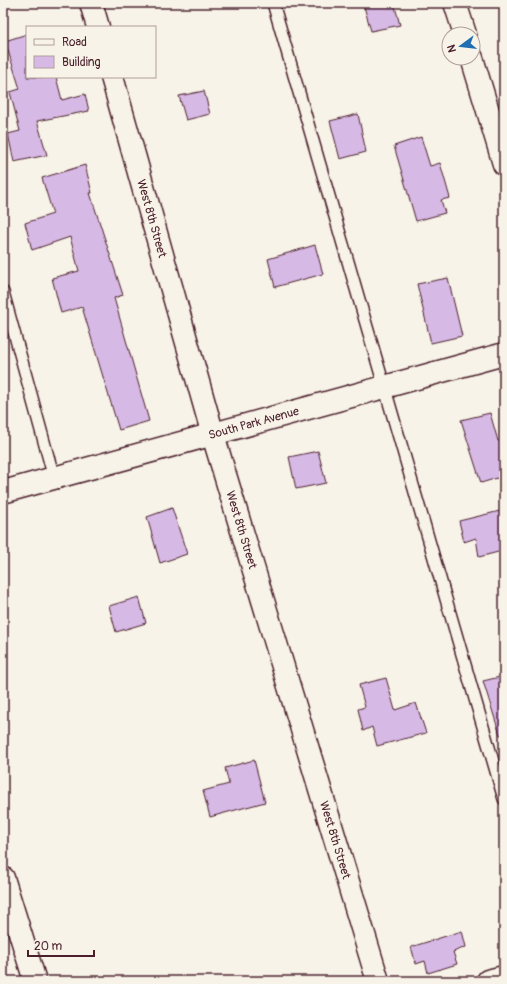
<svg xmlns="http://www.w3.org/2000/svg" width="507" height="984" font-family="Pangolin,sans-serif">
  <rect width="100%" height="100%" fill="#f7f3e8"/>
  <filter id="ink" filterUnits="userSpaceOnUse"><feTurbulence type="fractalNoise" baseFrequency=".025" numOctaves="2"/><feDisplacementMap in="SourceGraphic" scale="8" xChannelSelector="R" yChannelSelector="G"/><feConvolveMatrix kernelMatrix="1 2 1 2 8 2 1 2 1" color-interpolation-filters="sRGB"/></filter>
  <g filter="url(#ink)">
    <g fill="#d7b9e6" stroke="#4a1f2b">
      <path d="M 363,3 L 394,3 L 400,25 L 371,31 Z"/>
      <path d="M 27,34 L 27,77 L 56,77 L 62,100 L 85,94 L 89,111 L 37,121 L 47,155 L 14,162 L 8,134 L 20,131 L 10,92 L 20,89 L 5,41 Z"/>
      <path d="M 204,91 L 210,114 L 186,120 L 179,96 Z"/>
      <path d="M 358,114 L 366,152 L 340,159 L 330,121 Z"/>
      <path d="M 421,137 L 430,166 L 440,163 L 450,198 L 441,200 L 445,213 L 416,221 L 394,146 Z"/>
      <path d="M 85,165 L 92,193 L 90,193 L 123,295 L 114,298 L 149,421 L 119,430 L 82,307 L 61,313 L 52,278 L 79,271 L 70,237 L 32,250 L 25,223 L 53,214 L 42,178 Z"/>
      <path d="M 315,245 L 323,274 L 275,287 L 268,259 Z"/>
      <path d="M 448,278 L 462,336 L 431,343 L 417,284 Z"/>
      <path d="M 490,413 L 498,441 L 504,440 L 504,476 L 481,483 L 461,420 Z"/>
      <path d="M 318,451 L 326,483 L 296,489 L 289,457 Z"/>
      <path d="M 172,508 L 187,554 L 160,563 L 147,517 Z"/>
      <path d="M 504,510 L 504,538 L 500,539 L 502,551 L 479,557 L 476,538 L 464,542 L 459,521 Z"/>
      <path d="M 139,597 L 146,623 L 116,632 L 109,606 Z"/>
      <path d="M 504,676 L 504,734 L 500,735 L 483,681 Z"/>
      <path d="M 386,678 L 395,710 L 416,703 L 426,733 L 377,746 L 372,727 L 363,731 L 358,709 L 365,707 L 359,685 Z"/>
      <path d="M 254,760 L 265,802 L 210,817 L 203,791 L 229,784 L 225,768 Z"/>
      <path d="M 462,931 L 466,947 L 453,952 L 457,964 L 428,973 L 425,961 L 416,964 L 411,947 Z"/>
    </g>
    <g fill="none" stroke-linecap="round" stroke-linejoin="round">
      <defs>
        <g id="lane">
          <path d="M 273,3 L 504,799"/>
          <path d="M 3,292 L 54,478"/>
        </g>
        <g id="street">
          <path d="M 91,3 L 98,27"/>
          <path d="M 455,3 L 465,34"/>
          <path d="M 472,58 L 504,164"/>
          <path id="s1" d="M 112,77 L 213,435 L 378,981"/>
          <path id="s2" d="M 3,492 L 504,354"/>
          <path d="M 3,878 L 35,981"/>
          <path d="M 488,981 L 504,977"/>
        </g>
      </defs>
      <use href="#lane" stroke="#4a1f2b" stroke-width="14"/>
      <use href="#street" stroke="#4a1f2b" stroke-width="25"/>
      <use href="#lane" stroke="#f7f3e8" stroke-width="11"/>
      <use href="#street" stroke="#f7f3e8" stroke-width="22"/>
    </g>
  </g>
  <g text-anchor="middle" dominant-baseline="central" stroke-width="3" stroke-linejoin="round" paint-order="stroke">
    <g font-size="12" fill="#4a1f2b" stroke="#f7f3e8">
      <text stroke="none"><textPath href="#s1" startOffset="147">West 8th Street</textPath></text>
      <text stroke="none"><textPath href="#s2" startOffset="260">South Park Avenue</textPath></text>
      <text stroke="none"><textPath href="#s1" startOffset="471">West 8th Street</textPath></text>
      <text stroke="none"><textPath href="#s1" startOffset="795">West 8th Street</textPath></text>
    </g>
  </g>
  <rect width="507" height="984" fill="none" stroke="#f7f3e8" stroke-width="16"/>
  <rect x="8" y="8" width="491" height="968" fill="none" stroke="#4a1f2b" stroke-width="1.5" filter="url(#ink)"/>
  <rect x="26" y="26" width="130" height="52" fill="#f7f3e8" stroke="#b29e9c"/>
  <rect x="34" y="39" width="20" height="6" fill="#f7f3e8" stroke="#b29e9c"/>
  <text x="62" y="46" font-size="12" fill="#4a1f2b">Road</text>
  <rect x="34" y="56" width="20" height="12" fill="#d7b9e6" stroke="#b29e9c"/>
  <text x="62" y="66" font-size="12" fill="#4a1f2b">Building</text>
  <g transform="translate(461 46) rotate(255)"><circle r="19" fill="#f7f3e8" stroke="#b29e9c"/>
  <path d="M0-3L7 15L0 10L-7 15Z" fill="#1f6fb2"/>
  <text y="-6" font-size="11" font-weight="bold" text-anchor="middle" fill="#4a1f2b">N</text>
  </g>
  <path d="M28 950v6h66v-6" fill="none" stroke="#4a1f2b" stroke-width="2"/>
  <text x="34" y="950" font-size="12" fill="#4a1f2b" stroke="#f7f3e8" stroke-width="3" paint-order="stroke">20 m</text>
</svg>
